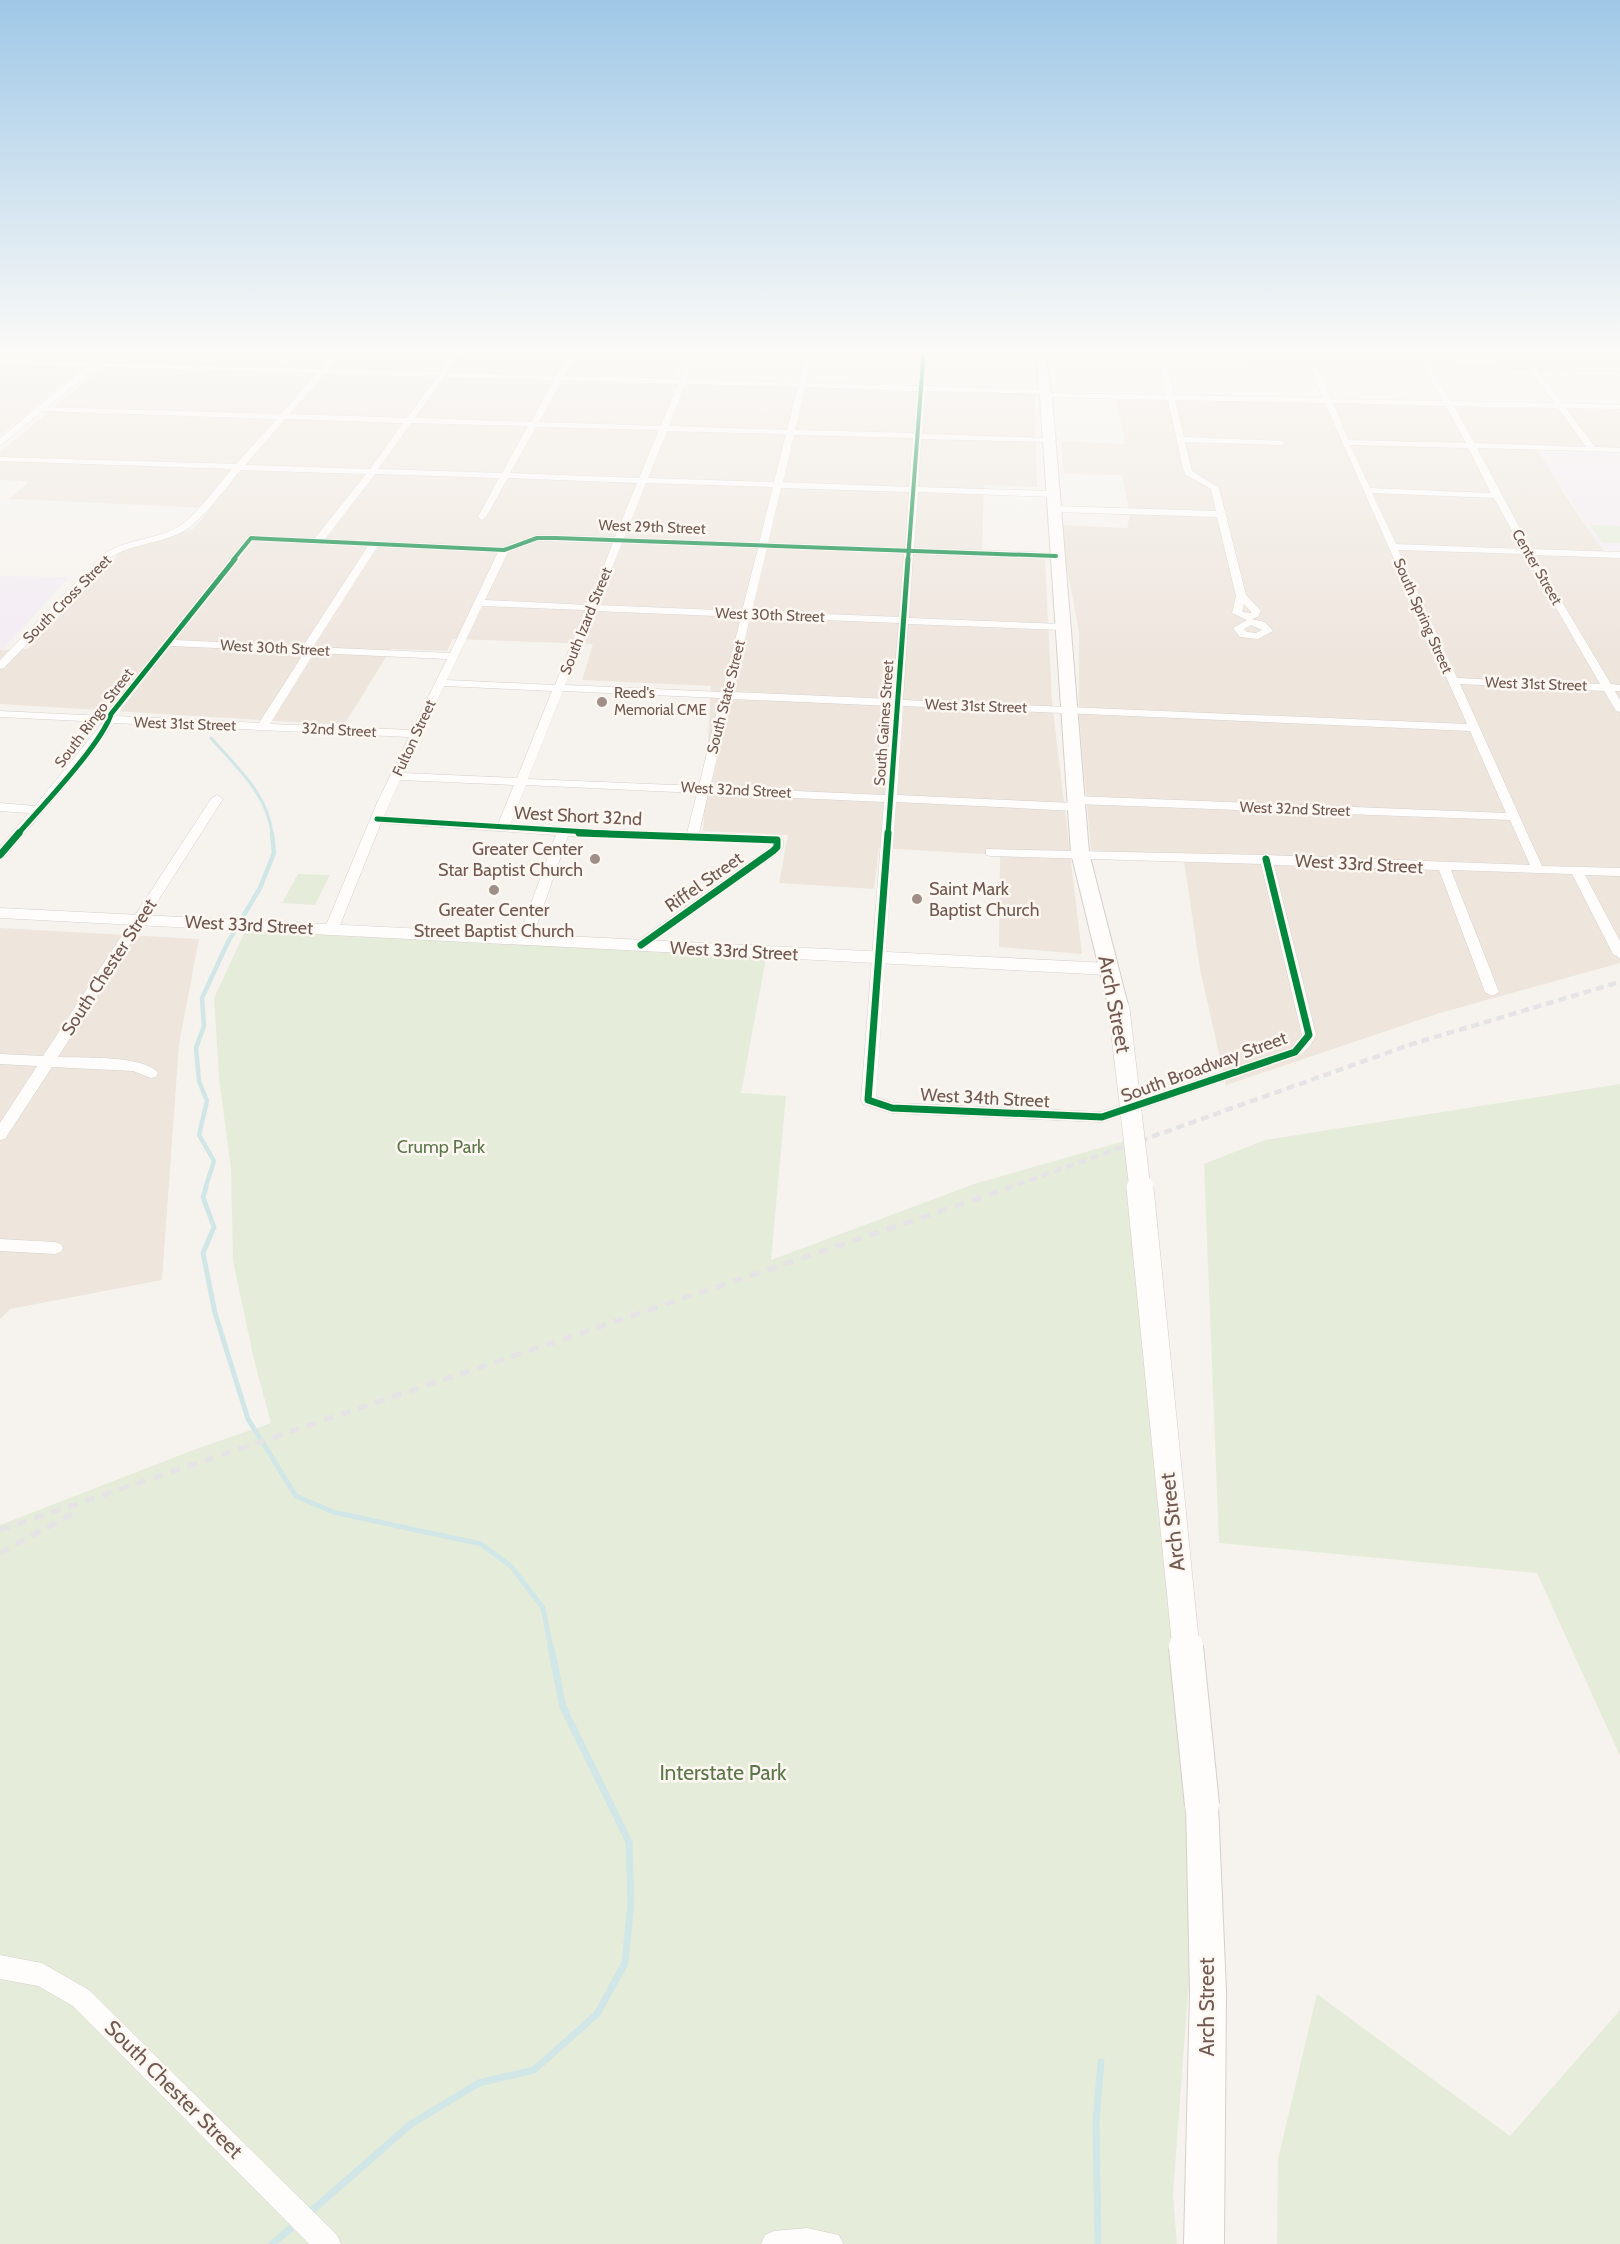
<svg xmlns="http://www.w3.org/2000/svg" width="1620" height="2244" font-family="Cabin,sans-serif">
  <rect width="100%" height="100%" fill="#f6f3ee"/>
  <g fill="#eee5dd">
    <path d="M 0,348 L 100,348 L 103,350 L 0,435 Z"/>
    <path d="M 126,348 L 291,350 L 293,348 L 685,348 L 671,384 L 1034,394 L 1037,487 L 984,485 L 982,556 L 1045,559 L 1052,701 L 1082,954 L 999,947 L 1000,855 L 879,848 L 874,889 L 779,883 L 788,835 L 703,831 L 711,686 L 582,680 L 593,644 L 453,639 L 447,651 L 391,649 L 344,725 L 0,704 L 0,650 L 27,649 L 113,561 L 119,552 L 193,529 L 211,508 L 9,499 L 30,481 L 0,480 L 0,452 Z"/>
    <path d="M 1116,399 L 1618,410 L 1620,413 L 1620,448 L 1536,446 L 1572,506 L 1609,558 L 1620,559 L 1620,963 L 1440,1013 L 1226,1085 L 1200,969 L 1184,861 L 1091,850 L 1079,715 L 1079,632 L 1059,525 L 1127,528 L 1130,514 L 1122,475 L 1064,474 L 1061,441 L 1125,444 Z"/>
    <path d="M 0,928 L 199,939 L 179,1044 L 162,1280 L 10,1309 L 0,1319 Z"/>
  </g>
  <g fill="#f3ecf3">
    <path d="M 1538,450 L 1620,452 L 1620,550 L 1603,550 Z"/>
    <path d="M 0,576 L 69,577 L 2,650 L 0,650 Z"/>
  </g>
  <g fill="#e6ecda">
    <path d="M 1590,525 L 1620,526 L 1620,543 L 1603,543 Z"/>
    <path d="M 298,874 L 330,875 L 315,905 L 282,903 Z"/>
    <path d="M 248,925 L 767,953 L 741,1093 L 786,1096 L 771,1260 L 974,1184 L 1135,1138 L 1202,1805 L 1173,2195 L 1177,2244 L 0,2244 L 0,1525 L 196,1449 L 271,1423 L 254,1360 L 233,1261 L 231,1169 L 219,1078 L 214,998 Z"/>
    <path d="M 1620,1084 L 1620,1756 L 1537,1573 L 1219,1543 L 1204,1164 L 1265,1140 Z"/>
    <path d="M 1317,1994 L 1510,2136 L 1620,2010 L 1620,2244 L 1277,2244 L 1278,2159 Z"/>
  </g>
  <g fill="none" stroke-linecap="round" stroke-linejoin="round">
    <path stroke="#d1e6e6" stroke-width="3" d="M 211,738 C 237,768 268,794 272,834"/>
    <path stroke="#d1e6e6" stroke-width="4.5" d="M 205,1189 L 214,1161 L 199,1135 L 207,1101 L 199,1081 L 196,1048 L 204,1026 L 202,998 L 228,942 L 260,888 L 274,853 L 272,833"/>
    <path stroke="#d1e6e6" stroke-width="5" d="M 206,1188 L 203,1197 L 214,1227 L 203,1253 L 215,1313 L 248,1419 L 296,1496 L 333,1512 L 481,1544 L 511,1566 L 543,1608 L 551,1649"/>
    <g stroke="#d1e6e6" stroke-width="7">
      <path d="M 308,2214 L 411,2124 L 479,2083 L 534,2070 L 597,2014 L 625,1963 L 631,1903 L 629,1842 L 563,1707 L 551,1647"/>
      <path d="M 272,2244 L 297,2223"/>
      <path d="M 1098,2244 L 1096,2122 L 1101,2062"/>
    </g>
    <defs>
      <g id="minor">
        <path d="M 340,348 L 348,348 L 329,369 L 440,372 L 457,348 L 464,348 L 447,373 L 557,376 L 573,348 L 579,348 L 564,376 L 680,379 L 692,348 L 699,348 L 687,379 L 799,383 L 807,348 L 814,348 L 806,383 L 917,386 L 920,348 L 927,348 L 925,386 L 1045,390 L 1048,393 L 1166,395 L 1157,354 L 1161,352 L 1165,354 L 1174,395 L 1323,398 L 1308,364 L 1312,362 L 1316,364 L 1331,399 L 1443,401 L 1420,363 L 1416,363 L 1406,348 L 1413,348 L 1421,359 L 1426,359 L 1451,401 L 1554,403 L 1513,348 L 1521,348 L 1562,403 L 1620,405 L 1620,409 L 1566,408 L 1595,447 L 1620,448 L 1620,452 L 1477,448 L 1531,549 L 1620,552 L 1620,558 L 1534,555 L 1611,684 L 1620,685 L 1620,691 L 1615,691 L 1620,700 L 1620,712 L 1616,711 L 1604,691 L 1460,684 L 1542,866 L 1620,868 L 1620,876 L 1585,875 L 1620,941 L 1620,958 L 1613,954 L 1572,874 L 1451,870 L 1499,992 L 1492,996 L 1485,992 L 1439,870 L 1274,865 L 1316,1035 L 1310,1046 L 1300,1055 L 1102,1122 L 892,1113 L 863,1104 L 861,1100 L 884,802 L 708,794 L 699,833 L 777,836 L 783,840 L 783,847 L 777,854 L 641,949 L 636,948 L 634,945 L 636,942 L 769,848 L 771,843 L 568,836 L 532,939 L 525,943 L 518,939 L 556,835 L 381,823 L 338,930 L 336,933 L 326,933 L 324,930 L 377,803 L 409,737 L 114,723 L 77,771 L 4,858 L 0,859 L 0,847 L 29,813 L 0,811 L 0,803 L 35,806 L 103,722 L 0,717 L 0,711 L 105,716 L 248,536 L 315,538 L 366,474 L 241,470 C 225,488 200,525 178,534 C 156,544 132,544 111,557 L 4,668 L 0,669 L 0,660 L 105,553 C 126,540 150,540 172,530 C 193,521 216,487 232,469 L 0,461 L 0,457 L 236,464 L 277,419 L 41,411 L 37,409 L 38,407 L 281,414 L 317,373 L 0,364 L 0,360 L 321,369 ZM 325,374 L 437,377 L 407,418 L 289,414 ZM 444,377 L 554,380 L 531,422 L 415,418 ZM 562,380 L 678,384 L 661,426 L 539,422 ZM 685,384 L 798,387 L 787,430 L 669,426 ZM 805,387 L 917,391 L 914,433 L 795,430 ZM 925,391 L 1043,394 L 1046,397 L 1168,400 L 1183,469 L 1186,475 L 1211,489 L 1216,511 L 1054,506 L 1050,509 L 1054,512 L 1217,517 L 1236,596 L 1232,613 L 1247,620 L 1233,628 L 1240,637 L 1258,639 L 1273,631 L 1265,622 L 1251,619 L 1258,617 L 1261,611 L 1246,595 L 1219,488 L 1192,471 L 1185,442 L 1282,445 L 1286,443 L 1282,441 L 1184,437 L 1175,400 L 1325,403 L 1467,724 L 903,700 L 908,624 L 1062,630 L 1067,627 L 1062,624 L 909,618 L 913,554 L 1056,559 L 1061,556 L 1056,553 L 914,548 L 918,492 L 1053,497 L 1057,494 L 1053,491 L 918,487 L 921,439 L 1049,442 L 1053,440 L 1049,438 L 922,434 ZM 1333,403 L 1446,406 L 1466,443 L 1348,440 ZM 1454,406 L 1558,408 L 1586,447 L 1474,443 ZM 285,419 L 403,423 L 370,469 L 245,465 ZM 411,423 L 528,426 L 502,473 L 378,469 ZM 536,427 L 659,430 L 639,478 L 510,473 ZM 667,431 L 786,434 L 774,482 L 648,478 ZM 794,435 L 913,438 L 909,487 L 783,482 ZM 1350,445 L 1468,448 L 1491,493 L 1370,488 ZM 375,474 L 499,478 L 478,517 L 482,520 L 486,517 L 508,478 L 637,483 L 615,537 L 537,535 L 503,547 L 325,539 ZM 646,483 L 773,487 L 759,543 L 624,538 ZM 781,488 L 909,492 L 905,548 L 768,543 ZM 1372,493 L 1494,498 L 1522,549 L 1396,544 ZM 253,541 L 368,546 L 303,646 L 175,640 ZM 538,541 L 613,543 L 588,605 L 485,600 L 508,552 ZM 622,543 L 758,548 L 742,611 L 597,605 ZM 377,547 L 498,552 L 450,653 L 313,647 ZM 767,548 L 904,553 L 899,617 L 752,611 ZM 1398,550 L 1525,554 L 1600,684 L 1457,678 ZM 1244,604 L 1251,612 L 1251,613 L 1242,612 ZM 482,606 L 585,610 L 555,685 L 447,680 ZM 595,611 L 741,617 L 722,692 L 565,685 ZM 750,617 L 899,623 L 892,699 L 733,692 ZM 1251,625 L 1262,630 L 1256,633 L 1247,632 L 1244,629 ZM 170,646 L 304,652 L 304,653 L 259,723 L 116,716 ZM 314,653 L 447,659 L 412,730 L 270,724 ZM 444,686 L 552,691 L 517,778 L 403,773 ZM 563,691 L 720,698 L 699,786 L 528,779 ZM 731,699 L 892,706 L 885,795 L 710,787 ZM 903,706 L 1470,731 L 1506,813 L 1075,796 L 1069,800 L 1074,803 L 897,795 ZM 400,780 L 514,785 L 498,824 L 384,816 ZM 526,785 L 697,793 L 687,833 L 510,825 ZM 896,802 L 1076,811 L 1082,807 L 1077,804 L 1510,820 L 1530,865 L 1266,855 L 986,849 L 986,855 L 990,856 L 1261,864 L 1302,1035 L 1290,1049 L 1101,1112 L 893,1103 L 876,1097 Z"/>
        <path d="M 1301,348 L 1307,348 L 1311,360 L 1305,360 Z"/>
        <path d="M 217,795 L 223,799 L 58,1057 C 80,1058 145,1055 158,1073 L 156,1077 L 151,1078 L 133,1071 L 52,1067 L 5,1139 L 0,1140 L 0,1123 L 37,1066 L 0,1064 L 0,1054 L 43,1056 L 211,799 Z"/>
        <path d="M 0,1239 L 55,1242 L 61,1244 L 63,1248 L 61,1252 L 55,1254 L 0,1251 Z"/>
        <path d="M 0,1955 L 42,1963 L 89,1990 L 337,2235 L 341,2244 L 309,2244 L 73,2006 L 38,1986 L 0,1979 Z"/>
        <path d="M 807,2228 L 839,2235 L 843,2244 L 761,2244 L 765,2235 L 774,2231 Z"/>
      </g>
      <g id="tertiary">
        <path d="M 109,348 L 119,348 L 0,446 L 0,438 Z"/>
        <path d="M 0,908 L 1109,963 L 1118,969 L 1109,975 L 0,918 Z"/>
      </g>
      <g id="secondary">
        <path d="M 1040,348 L 1045,351 L 1052,397 L 1089,853 L 1129,1009 L 1126,1014 L 1112,1014 L 1109,1009 L 1071,853 L 1040,397 L 1035,351 Z"/>
        <path d="M 1202,1789 L 1214,1793 L 1218,1805 L 1226,1991 L 1224,2244 L 1184,2244 L 1190,1991 L 1186,1805 L 1190,1793 Z"/>
      </g>
      <path id="primary" d="M 934,348 L 1058,348 L 1620,363 L 1620,371 L 940,351 Z"/>
    </defs>
    <use href="#minor" stroke="#d6d0cc" stroke-width="1"/>
    <use href="#tertiary" stroke="#d6d0cc" stroke-width="1"/>
    <use href="#secondary" stroke="#d6ceca" stroke-width="2"/>
    <use href="#primary" stroke="#d7d0cc" stroke-width="2"/>
    <use href="#minor" fill="#fefdfc" fill-rule="evenodd"/>
    <use href="#tertiary" fill="#fefdfc" fill-rule="evenodd"/>
    <use href="#secondary" fill="#fefdfc" fill-rule="evenodd"/>
    <use href="#primary" fill="#f1ede8" fill-rule="evenodd"/>
    <path stroke="#e5e3e6" stroke-width="4.5" stroke-dasharray="8 5" stroke-linecap="butt" d="M 1005,1189 L 1412,1044 L 1620,982"/>
    <g stroke="#e5e3e6" stroke-width="5" stroke-dasharray="10 8" stroke-linecap="butt">
      <path d="M 0,1530 L 1009,1188"/>
      <path d="M 0,1553 L 79,1510"/>
    </g>
    <defs>
      <path id="secondary-bridge-far2" d="M 1119,1009 L 1140,1189"/>
      <path id="secondary-bridge-far1" d="M 1140,1188 L 1186,1649"/>
      <path id="secondary-bridge" d="M 1186,1647 L 1202,1805"/>
    </defs>
    <use href="#secondary-bridge-far2" stroke="#d6ceca" stroke-width="22" stroke-linecap="butt"/>
    <use href="#secondary-bridge-far1" stroke="#d6ceca" stroke-width="28" stroke-linecap="butt"/>
    <use href="#secondary-bridge" stroke="#d6ceca" stroke-width="36" stroke-linecap="butt"/>
    <use href="#secondary-bridge-far2" stroke="#fefdfc" stroke-width="21"/>
    <use href="#secondary-bridge-far1" stroke="#fefdfc" stroke-width="27"/>
    <use href="#secondary-bridge" stroke="#fefdfc" stroke-width="34"/>
    <defs>
      <g id="cycleway-far2">
        <path d="M 233,560 L 251,538 L 504,550 L 537,538 L 555,538 L 1056,556"/>
        <path d="M 908,560 L 924,348"/>
      </g>
      <g id="cycleway-far1">
        <path d="M 377,819 L 619,834"/>
        <path d="M 18,834 C 41,807 102,744 111,714 L 235,559"/>
        <path d="M 888,834 L 908,559"/>
      </g>
      <g id="cycleway">
        <path d="M 579,833 L 777,840 L 777,847 L 773,851 L 641,945"/>
        <path d="M 888,833 L 868,1100 L 892,1108 L 1102,1117 L 1295,1052 L 1309,1035 L 1266,859"/>
        <path d="M 0,855 L 19,833"/>
      </g>
    </defs>
    <use href="#cycleway-far2" stroke="#fdf7f1" stroke-width="6"/>
    <use href="#cycleway-far1" stroke="#fdf7f1" stroke-width="8"/>
    <use href="#cycleway" stroke="#fdf7f1" stroke-width="10"/>
    <use href="#cycleway-far2" stroke="#00873e" stroke-width="4"/>
    <use href="#cycleway-far1" stroke="#00873e" stroke-width="5"/>
    <use href="#cycleway" stroke="#00873e" stroke-width="7"/>
  </g>
  <linearGradient id="sky" x2="0" y2="1"><stop stop-color="#9fc8e7"/><stop offset="0.53" stop-color="#fbfaf7"/><stop offset="1" stop-color="#fbfaf7" stop-opacity="0"/></linearGradient>
  <rect width="1620" height="662" fill="url(#sky)"/>
  <g fill="#a08f88" stroke="#fdf7f1" stroke-width="2">
    <circle cx="602" cy="702" r="6"/>
    <circle cx="595" cy="859" r="6"/>
    <circle cx="494" cy="890" r="6"/>
    <circle cx="917" cy="899" r="6"/>
  </g>
  <g text-anchor="middle" dominant-baseline="central" stroke-width="5" stroke-linejoin="round" paint-order="stroke">
    <g font-size="15" fill="#725951" stroke="#fdf7f1">
      <text transform="translate(652 527) rotate(2)">West 29th Street</text>
      <text transform="translate(1537 567) rotate(60)">Center Street</text>
      <text transform="translate(67 599) rotate(-45)">South Cross Street</text>
      <text transform="translate(770 615) rotate(2)">West 30th Street</text>
      <text transform="translate(1423 616) rotate(66)">South Spring Street</text>
      <text transform="translate(586 621) rotate(-68)">South Izard Street</text>
      <text transform="translate(275 648) rotate(3)">West 30th Street</text>
      <text transform="translate(1536 684) rotate(2)">West 31st Street</text>
      <text transform="translate(726 697) rotate(-76)">South State Street</text>
      <text transform="translate(976 706) rotate(2)">West 31st Street</text>
      <text transform="translate(94 718) rotate(-53)">South Ringo Street</text>
      <text transform="translate(884 723) rotate(-86)">South Gaines Street</text>
      <text transform="translate(185 724) rotate(2)">West 31st Street</text>
      <text transform="translate(339 730) rotate(3)">32nd Street</text>
      <text transform="translate(414 738) rotate(-65)">Fulton Street</text>
      <text transform="translate(736 790) rotate(3)">West 32nd Street</text>
      <text transform="translate(1295 809) rotate(2)">West 32nd Street</text>
    </g>
    <g font-size="15" fill="#725951" stroke="#fdf7f1" text-anchor="start">
      <text x="614" y="693">Reed's<tspan x="614" dy="17">Memorial CME</tspan></text>
    </g>
    <g font-size="18" fill="#725951" stroke="#fdf7f1">
      <text transform="translate(578 816) rotate(3)">West Short 32nd</text>
      <text transform="translate(1359 864) rotate(3)">West 33rd Street</text>
      <text transform="translate(704 882) rotate(-35)">Riffel Street</text>
      <text transform="translate(249 925) rotate(3)">West 33rd Street</text>
      <text transform="translate(734 951) rotate(3)">West 33rd Street</text>
      <text transform="translate(109 967) rotate(-57)">South Chester Street</text>
      <text transform="translate(1204 1067) rotate(-20)">South Broadway Street</text>
      <text transform="translate(985 1098) rotate(3)">West 34th Street</text>
    </g>
    <g font-size="18" fill="#725951" stroke="#fdf7f1" text-anchor="end">
      <text x="583" y="849">Greater Center<tspan x="583" dy="21">Star Baptist Church</tspan></text>
      <text x="929" y="889" text-anchor="start">Saint Mark<tspan x="929" dy="21">Baptist Church</tspan></text>
      <text x="494" y="910" text-anchor="middle">Greater Center<tspan x="494" dy="21">Street Baptist Church</tspan></text>
    </g>
    <g font-size="18" fill="#5c764a" stroke="#fdf7f1">
      <text x="441" y="1147">Crump Park</text>
    </g>
    <g font-size="21" fill="#725951" stroke="#fdf7f1">
      <text transform="translate(1115 1004) rotate(79)">Arch Street</text>
      <text transform="translate(1172 1522) rotate(-96)">Arch Street</text>
      <text transform="translate(1206 2007) rotate(-90)">Arch Street</text>
      <text transform="translate(174 2089) rotate(45)">South Chester Street</text>
    </g>
    <g font-size="21" fill="#5c764a" stroke="#fdf7f1">
      <text x="723" y="1772">Interstate Park</text>
    </g>
  </g>
</svg>
